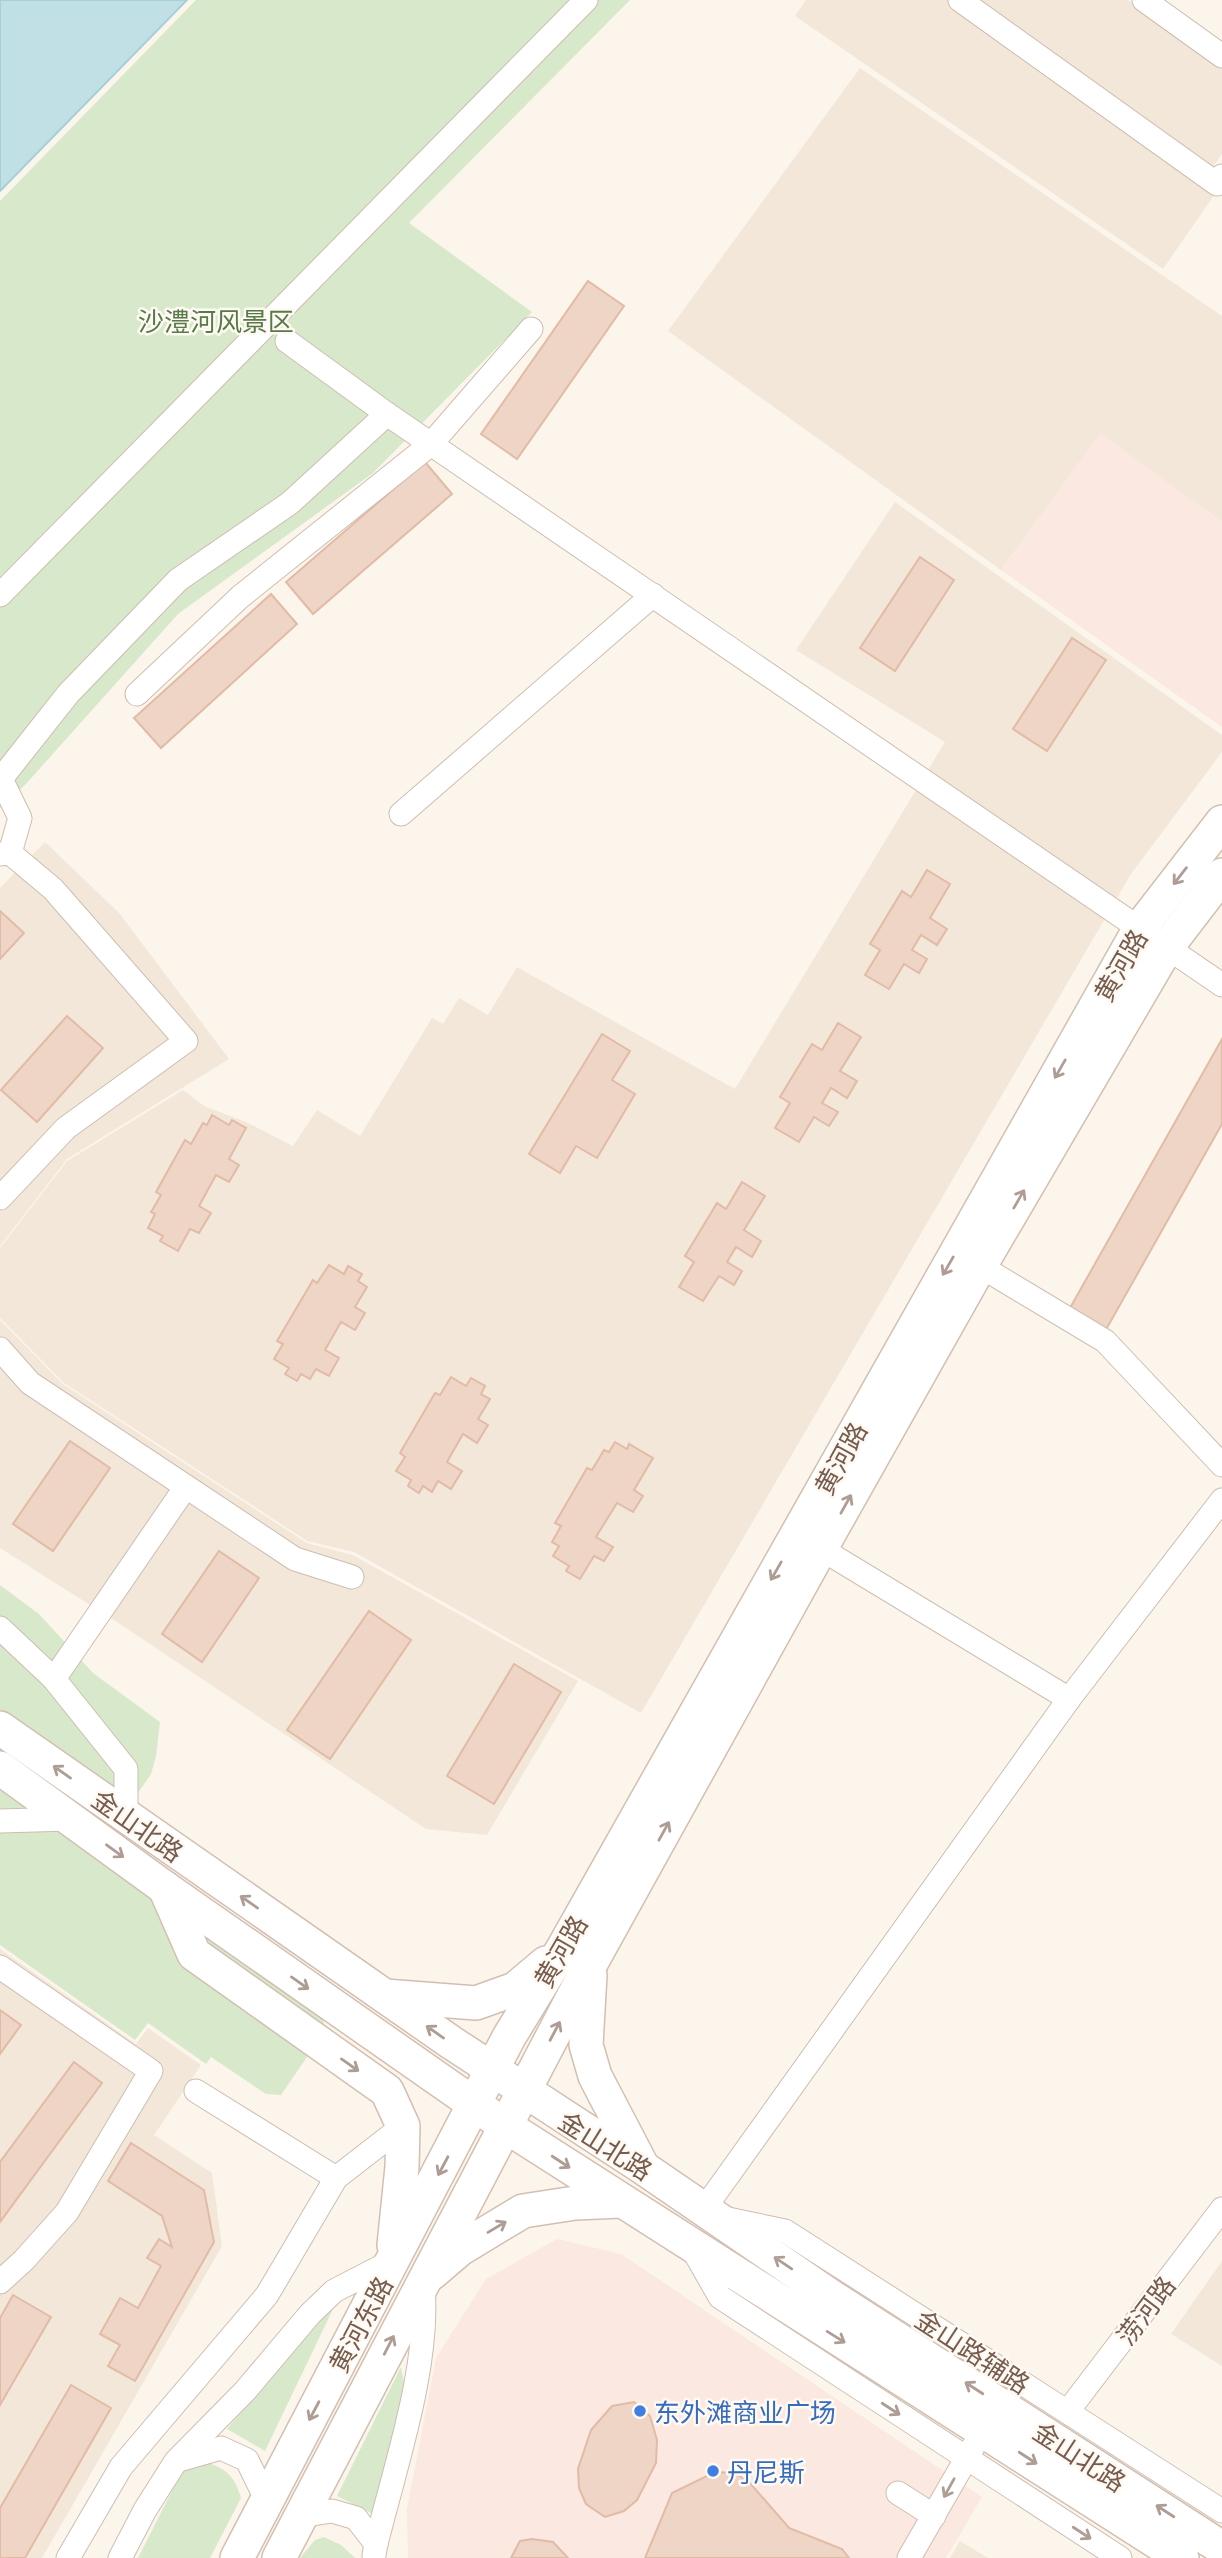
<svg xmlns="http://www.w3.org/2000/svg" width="1222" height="2558" font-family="'Exo 2','Noto Sans SC',sans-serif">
  <rect width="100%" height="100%" fill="#fcf5ec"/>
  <g fill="#f3e7da">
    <path d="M 806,0 L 1128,0 L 1222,68 L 1222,154 L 1203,181 L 1217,191 L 1163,269 L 795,16 Z"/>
    <path d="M 860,68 L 1222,316 L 1222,522 L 1100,434 L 1001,570 L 668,331 Z"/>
    <path d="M 895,502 L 1222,735 L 1222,752 L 1131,874 L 641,1713 L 354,1552 L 307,1541 L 64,1383 L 0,1318 L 0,1248 L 67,1161 L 183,1090 L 204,1106 L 246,1122 L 293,1146 L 317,1110 L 360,1136 L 432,1018 L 443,1024 L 459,998 L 488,1015 L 517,967 L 735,1089 L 945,742 L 796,650 Z"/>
    <path d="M 45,842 L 119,913 L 229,1059 L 67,1159 L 0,1246 L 0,888 Z"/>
    <path d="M 0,1320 L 63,1384 L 307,1543 L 353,1555 L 578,1681 L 487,1835 L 426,1829 L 120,1624 L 0,1548 Z"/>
    <path d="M 0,1949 L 136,2044 L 148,2028 L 201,2065 L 154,2135 L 212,2173 L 222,2246 L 42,2558 L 0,2558 Z"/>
    <path d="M 1222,2261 L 1222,2366 L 1171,2334 Z"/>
    <path d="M 960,2541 L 988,2558 L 950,2558 Z"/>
  </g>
  <g fill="#fbe8e0">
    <path d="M 1100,433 L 1222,522 L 1222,727 L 1001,570 Z"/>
    <path d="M 557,2239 L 621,2254 L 982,2497 L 946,2558 L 408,2558 L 407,2509 L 436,2358 L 486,2279 Z"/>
  </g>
  <g fill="#d7e9ca">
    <path d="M 196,0 L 630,0 L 409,223 L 532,312 L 373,473 L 178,614 L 25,785 L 0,808 L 0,201 Z"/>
    <path d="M 0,1585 L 39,1614 L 93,1673 L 160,1722 L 156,1756 L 151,1774 L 98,1850 L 319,2009 L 326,2029 L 281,2095 L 266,2094 L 211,2057 L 206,2064 L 148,2023 L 135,2040 L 0,1945 Z"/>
    <path d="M 333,2309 L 265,2451 L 227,2429 L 323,2314 Z"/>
    <path d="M 401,2367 L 404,2384 L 375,2515 L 337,2496 Z"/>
    <path d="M 201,2461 C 225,2467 234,2475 241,2498 L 210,2558 L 138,2558 L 181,2473 Z"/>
    <path d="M 324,2537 L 341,2545 L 355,2558 L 300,2558 L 315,2540 Z"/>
  </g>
  <path fill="#c0e0e5" stroke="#a7d0d6" stroke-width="2" d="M 0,0 L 187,0 L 0,191 Z"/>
  <g fill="#efd5c5" stroke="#e1bba6" stroke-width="2">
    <path d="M 588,281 L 624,306 L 517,459 L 481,434 Z"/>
    <path d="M 425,462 L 452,494 L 313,614 L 286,582 Z"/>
    <path d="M 920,557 L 954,580 L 895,671 L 860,648 Z"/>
    <path d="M 271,594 L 297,624 L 161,748 L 134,718 Z"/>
    <path d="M 1072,638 L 1106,660 L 1047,751 L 1013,729 Z"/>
    <path d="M 927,870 L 950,884 L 930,918 L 947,929 L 937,945 L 921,935 L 912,950 L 927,959 L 919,973 L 904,964 L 889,989 L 865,975 L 880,950 L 870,944 L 902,891 L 911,897 Z"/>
    <path d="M 0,911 L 24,933 L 0,959 Z"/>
    <path d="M 67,1016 L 103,1048 L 37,1122 L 1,1090 Z"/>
    <path d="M 838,1023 L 861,1037 L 840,1071 L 857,1081 L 847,1098 L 831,1088 L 822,1103 L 838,1112 L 829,1126 L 814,1117 L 799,1142 L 775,1128 L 790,1103 L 780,1097 L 812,1044 L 822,1050 Z"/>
    <path d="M 602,1034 L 630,1051 L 612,1080 L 635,1094 L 597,1158 L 576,1146 L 560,1173 L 529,1154 Z"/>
    <path d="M 1222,1039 L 1222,1124 L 1103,1335 L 1066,1315 Z"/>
    <path d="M 212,1115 L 229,1125 L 232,1120 L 246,1128 L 229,1159 L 239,1165 L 229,1182 L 216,1175 L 199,1206 L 211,1213 L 199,1233 L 190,1229 L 178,1251 L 160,1241 L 163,1236 L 148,1228 L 155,1214 L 151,1212 L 161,1195 L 156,1192 L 185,1140 L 191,1144 L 203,1123 L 207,1125 Z"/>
    <path d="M 742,1182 L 765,1196 L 744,1230 L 761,1241 L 752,1257 L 736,1247 L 727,1262 L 742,1271 L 734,1285 L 719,1276 L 703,1301 L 679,1287 L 694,1262 L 685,1256 L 717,1203 L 726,1209 Z"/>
    <path d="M 329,1265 L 344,1274 L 348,1266 L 362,1274 L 358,1281 L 367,1287 L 355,1307 L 365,1313 L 355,1330 L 341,1322 L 325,1350 L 339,1358 L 329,1376 L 316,1369 L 310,1379 L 301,1374 L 297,1381 L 285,1374 L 289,1368 L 274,1359 L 283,1344 L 277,1341 L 313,1280 L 317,1283 Z"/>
    <path d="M 451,1377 L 466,1386 L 471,1378 L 485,1386 L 481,1394 L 490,1399 L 478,1419 L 488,1425 L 477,1443 L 463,1434 L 447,1462 L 462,1471 L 451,1489 L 438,1481 L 432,1492 L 423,1486 L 419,1493 L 408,1486 L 411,1480 L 396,1471 L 405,1457 L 400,1453 L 435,1393 L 440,1395 Z"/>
    <path d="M 70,1441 L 110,1468 L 53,1551 L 13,1524 Z"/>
    <path d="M 615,1442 L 627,1449 L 629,1444 L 653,1458 L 634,1490 L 643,1496 L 633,1512 L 617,1503 L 596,1537 L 613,1547 L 604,1561 L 594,1556 L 580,1579 L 566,1571 L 569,1566 L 553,1556 L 559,1546 L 552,1542 L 561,1526 L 555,1523 L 587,1468 L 592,1470 L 604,1450 L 609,1452 Z"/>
    <path d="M 219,1551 L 259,1578 L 202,1662 L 162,1634 Z"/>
    <path d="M 369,1611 L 411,1640 L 330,1759 L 287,1730 Z"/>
    <path d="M 514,1664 L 561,1692 L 494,1804 L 447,1776 Z"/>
    <path d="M 0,2010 L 21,2025 L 0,2054 Z"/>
    <path d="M 74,2062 L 102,2083 L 0,2222 L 0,2162 Z"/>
    <path d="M 131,2143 L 204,2190 L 214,2242 L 135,2381 L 108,2366 L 120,2345 L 100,2334 L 120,2298 L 138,2308 L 161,2266 L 147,2258 L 159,2239 L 172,2247 L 162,2216 L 108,2181 Z"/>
    <path d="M 13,2295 L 51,2317 L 0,2405 L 0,2318 Z"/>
    <path d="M 71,2385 L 111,2408 L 25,2558 L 0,2558 L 0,2508 Z"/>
    <path d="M 634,2402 L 650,2416 L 657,2440 L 656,2463 L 637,2500 L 624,2511 L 605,2517 L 586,2504 L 579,2488 L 578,2469 L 591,2430 L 612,2406 Z"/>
    <path d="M 715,2472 L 735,2473 L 750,2483 L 789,2528 L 842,2549 L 849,2558 L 645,2558 L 672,2493 Z"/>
    <path d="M 532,2539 L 553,2542 L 568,2558 L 511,2558 L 520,2541 Z"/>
  </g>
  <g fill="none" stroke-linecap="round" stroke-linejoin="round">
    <defs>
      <g id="street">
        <path d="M 960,0 L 1217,184 L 1222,176"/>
        <path d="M 1144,0 L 1222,56"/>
        <path d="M 287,341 L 387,414 L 1222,985"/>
        <path d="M 0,595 L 586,0"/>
        <path d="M 137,694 L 240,597 L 431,444 L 531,329"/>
        <path d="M 1,779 L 20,818 L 10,853"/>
        <path d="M 0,780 L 68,694 L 178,580 L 290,503 L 387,414"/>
        <path d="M 401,814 L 653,595"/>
        <path d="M 0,854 L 10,853 L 53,889 L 186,1041 L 66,1128 L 0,1198"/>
        <path d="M 980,1266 L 1105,1341 L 1222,1465"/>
        <path d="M 0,1349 L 30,1383 L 295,1559 L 352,1577"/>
        <path d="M 808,1541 L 1069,1699"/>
        <path d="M 0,1628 L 54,1679 L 126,1769 L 126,1817"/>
        <path d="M 54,1679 L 185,1488"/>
        <path d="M 0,1821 L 71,1819"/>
        <path d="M 0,1967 L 151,2071 L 67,2212 L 24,2260 L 0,2282"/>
        <path d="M 196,2091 L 336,2178"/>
        <path d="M 704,2209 L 1069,1699 L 1222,1500"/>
        <path d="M 728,2219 L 785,2231 L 1222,2511"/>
        <path d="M 692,2248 L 720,2297 L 1120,2558"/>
        <path d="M 1068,2411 L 1222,2209"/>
        <path d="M 179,2460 L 221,2448 L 247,2460 L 267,2501"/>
        <path d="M 898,2493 L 934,2516"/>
        <path d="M 300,2516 L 332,2511 L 356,2518 L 376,2544 L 374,2555"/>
        <path d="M 376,2544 C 395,2467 430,2365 423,2287"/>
        <path d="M 68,2558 L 121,2467 L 267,2295 L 336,2178 L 403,2126"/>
        <path d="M 120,2558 L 145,2510 L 176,2461 L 245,2391 L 310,2314 L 334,2291 L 392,2261"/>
        <path d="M 909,2558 L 973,2447"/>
      </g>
      <g id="secondary">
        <path d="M 0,1728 L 452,2043 L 642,2167 L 832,2297 L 1222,2548"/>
        <path d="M 0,1768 L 165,1888 L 504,2125 L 1182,2558"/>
        <path d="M 165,1888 L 194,1954 L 387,2091 L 403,2126 L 402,2167 L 394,2245"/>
        <path d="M 590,1975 L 586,2045 L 595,2076 L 641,2164"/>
        <path d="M 385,1996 L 476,2003 L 515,1989 L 546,1963"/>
        <path d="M 432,2273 L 460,2249 L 523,2211 L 575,2203 L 621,2201"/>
        <path d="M 237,2558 L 509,2037 L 562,1950 L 1140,928 L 1222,822"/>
        <path d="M 279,2558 L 591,1963 L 821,1548 L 980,1266 L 1167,947 L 1222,875"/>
      </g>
    </defs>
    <use href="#street" stroke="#cebdb1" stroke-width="25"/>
    <use href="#secondary" stroke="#d3bfb1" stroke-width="36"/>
    <use href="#street" stroke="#fff" stroke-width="23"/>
    <use href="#secondary" stroke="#fff" stroke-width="33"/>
  </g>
  <defs><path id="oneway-shaft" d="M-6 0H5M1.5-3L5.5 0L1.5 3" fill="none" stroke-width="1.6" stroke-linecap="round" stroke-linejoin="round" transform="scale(1.75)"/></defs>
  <g stroke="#ad9d95">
    <use href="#oneway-shaft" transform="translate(1180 876) rotate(128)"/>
    <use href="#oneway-shaft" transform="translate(1060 1069) rotate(120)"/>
    <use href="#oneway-shaft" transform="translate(1019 1199) rotate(-60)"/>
    <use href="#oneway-shaft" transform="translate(948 1266) rotate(120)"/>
    <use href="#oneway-shaft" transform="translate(846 1504) rotate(-61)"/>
    <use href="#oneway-shaft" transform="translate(776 1571) rotate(120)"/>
    <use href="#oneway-shaft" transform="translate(62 1772) rotate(-145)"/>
    <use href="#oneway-shaft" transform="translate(664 1831) rotate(-61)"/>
    <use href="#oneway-shaft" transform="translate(115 1851) rotate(36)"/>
    <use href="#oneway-shaft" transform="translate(249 1902) rotate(-145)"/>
    <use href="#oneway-shaft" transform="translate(300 1983) rotate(35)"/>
    <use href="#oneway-shaft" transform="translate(555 2031) rotate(-62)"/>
    <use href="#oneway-shaft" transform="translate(435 2032) rotate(-145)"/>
    <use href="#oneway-shaft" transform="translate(350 2065) rotate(35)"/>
    <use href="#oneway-shaft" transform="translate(561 2162) rotate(33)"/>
    <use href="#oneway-shaft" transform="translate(443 2166) rotate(118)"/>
    <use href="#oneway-shaft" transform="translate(497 2227) rotate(-31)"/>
    <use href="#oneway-shaft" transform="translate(783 2263) rotate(-146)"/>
    <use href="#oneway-shaft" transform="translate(836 2337) rotate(32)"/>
    <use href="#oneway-shaft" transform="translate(389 2345) rotate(-63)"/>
    <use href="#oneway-shaft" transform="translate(974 2388) rotate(-147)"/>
    <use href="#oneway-shaft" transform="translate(891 2409) rotate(33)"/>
    <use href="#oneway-shaft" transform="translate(314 2411) rotate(118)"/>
    <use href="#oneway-shaft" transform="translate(1028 2458) rotate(33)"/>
    <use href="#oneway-shaft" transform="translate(949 2488) rotate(119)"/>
    <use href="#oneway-shaft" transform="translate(1165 2511) rotate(-147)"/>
    <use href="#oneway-shaft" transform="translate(1082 2533) rotate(33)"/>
  </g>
  <g fill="#3f7fe0" stroke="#fef9f2" stroke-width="2.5">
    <circle cx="640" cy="2411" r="7"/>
    <circle cx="713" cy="2471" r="7"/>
  </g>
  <g text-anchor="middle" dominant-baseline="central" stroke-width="5" stroke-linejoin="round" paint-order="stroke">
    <g font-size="26" fill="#587a48" stroke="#fef9f2">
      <text x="216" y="320">沙澧河风景区</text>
    </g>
    <g font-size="26" fill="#765c4f" stroke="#fef9f2">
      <text transform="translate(1120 965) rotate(-60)">黄河路</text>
      <text transform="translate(840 1458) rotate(-61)">黄河路</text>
      <text transform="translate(138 1825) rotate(35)">金山北路</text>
      <text transform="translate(560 1951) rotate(-60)">黄河路</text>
      <text transform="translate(606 2145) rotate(32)">金山北路</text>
      <text transform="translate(1145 2310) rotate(-53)">涝河路</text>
      <text transform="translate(360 2324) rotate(-62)">黄河东路</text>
      <text transform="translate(973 2351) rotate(33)">金山路辅路</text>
      <text transform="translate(1080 2456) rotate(33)">金山北路</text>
    </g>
    <g font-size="26" fill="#366cbe" stroke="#fef9f2" text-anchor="start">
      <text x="654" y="2411">东外滩商业广场</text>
      <text x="727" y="2471">丹尼斯</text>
    </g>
  </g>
</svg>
